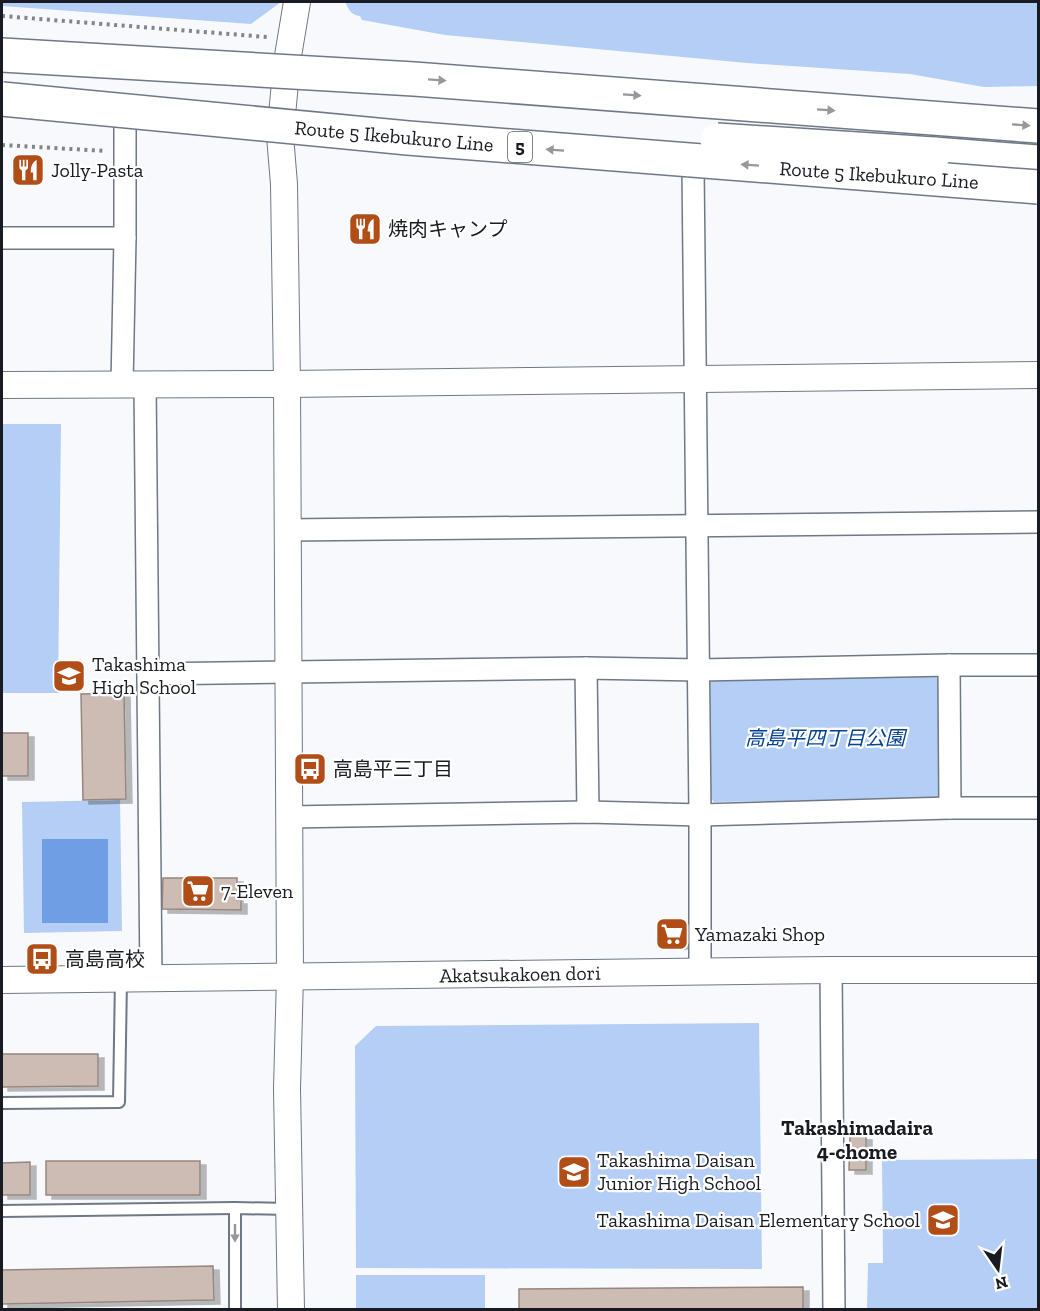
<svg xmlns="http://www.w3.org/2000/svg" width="1040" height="1311" font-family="'Zilla Slab','Noto Sans JP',serif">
  <defs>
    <filter id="shadow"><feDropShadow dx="6" dy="4" stdDeviation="0" flood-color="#0004"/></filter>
  </defs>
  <rect width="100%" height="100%" fill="#f7f9fc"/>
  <g fill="#b4cef6">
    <path d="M 2,2 L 281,2 L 251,24 L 2,6 Z"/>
    <path d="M 345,2 L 1038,2 L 1038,86 L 984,87 L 910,74 L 747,63 L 445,35 L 362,20 L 360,16 C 351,15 349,10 345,2 Z"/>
    <path d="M 2,424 L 61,424 L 58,693 L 2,693 Z"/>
    <path d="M 935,676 L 943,683 L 944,792 L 936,799 L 714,802 L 707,794 L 706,685 L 715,678 Z"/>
    <path d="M 120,800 L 122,931 L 24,933 L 22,802 Z"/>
    <path d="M 759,1023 L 762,1269 L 356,1268 L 355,1046 L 376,1026 Z"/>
    <path d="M 1038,1159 L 1038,1309 L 867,1309 L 868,1263 L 883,1263 L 882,1160 Z"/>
    <rect x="356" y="1275" width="129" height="34"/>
  </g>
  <rect fill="#709ee5" x="42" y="839" width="66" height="84"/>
  <g fill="#cdbcb4" stroke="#97867f" stroke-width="1.5" filter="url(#shadow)">
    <path d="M 124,693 L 126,799 L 83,800 L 81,694 Z"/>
    <rect x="2" y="733" width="26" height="43"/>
    <path d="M 163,878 L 237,878 L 237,900 L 241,900 L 241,910 L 162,909 Z"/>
    <rect x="659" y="920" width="25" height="25"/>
    <path d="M 2,1054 L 98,1054 L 98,1086 L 2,1087 Z"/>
    <path d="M 850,1135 L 866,1136 L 866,1170 L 849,1170 Z"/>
    <rect x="46" y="1161" width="154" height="34"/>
    <path d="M 30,1162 L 30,1195 L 2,1195 L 2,1163 Z"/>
    <path d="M 213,1266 L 214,1300 L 2,1304 L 2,1270 Z"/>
    <path d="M 803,1287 L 803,1310 L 519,1310 L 519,1289 Z"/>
  </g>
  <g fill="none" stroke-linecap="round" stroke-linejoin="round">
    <defs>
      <g id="service">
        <path d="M 2,1103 L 119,1102 L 121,979"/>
        <path d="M 2,1211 L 235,1208"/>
        <path d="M 235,1310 L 235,1208 L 289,1209"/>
      </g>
      <g id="minor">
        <path d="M 693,168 L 700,815 L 700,972"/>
        <path d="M 2,238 L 125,238"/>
        <path d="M 145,384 L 151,979"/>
        <path d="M 122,385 L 125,238 L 125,122"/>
        <path d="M 287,530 L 1038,522"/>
        <path d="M 949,665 L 950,808"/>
        <path d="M 586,668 L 588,812"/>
        <path d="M 148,674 L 586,668 L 699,670 L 949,665 L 1038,665"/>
        <path d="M 289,817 L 588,812 L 700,815 L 950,808 L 1038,808"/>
        <path d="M 831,970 L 834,1310"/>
      </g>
      <g id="tertiary">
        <path d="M 2,385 L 287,384 L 1038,375"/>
        <path d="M 2,980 L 831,970 L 1038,970"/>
        <path d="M 291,1310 L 287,1089 L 290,976 L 287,384 L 284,184 L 280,136 L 287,62 L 297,2"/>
      </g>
      <path id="motorway" d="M 934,154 L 1038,162"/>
    </defs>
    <use href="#service" stroke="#6f7885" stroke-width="14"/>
    <use href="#minor" stroke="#6f7885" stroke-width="24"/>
    <use href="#tertiary" stroke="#6f7885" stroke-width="28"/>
    <use href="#motorway" stroke="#6f7885" stroke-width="36"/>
    <g stroke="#828489" stroke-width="4" stroke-dasharray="3 4.5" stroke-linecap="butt">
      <path d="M 2,16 L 267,37"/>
      <path d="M 2,145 L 106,151"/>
    </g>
    <use href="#service" stroke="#fff" stroke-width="10"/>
    <use href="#minor" stroke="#fff" stroke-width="21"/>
    <use href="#tertiary" stroke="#fff" stroke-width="26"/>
    <use href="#motorway" stroke="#fff" stroke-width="33"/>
    <defs>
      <g id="motorway-bridge">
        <path d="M 2,55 L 414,79 L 1038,126"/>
        <path d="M 2,99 L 408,138 L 1038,187"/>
        <path d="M 717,140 L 934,154"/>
      </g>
    </defs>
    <use href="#motorway-bridge" stroke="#6f7885" stroke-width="36" stroke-linecap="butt"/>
    <use href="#motorway-bridge" stroke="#fff" stroke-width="33"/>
  </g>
  <defs><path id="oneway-solid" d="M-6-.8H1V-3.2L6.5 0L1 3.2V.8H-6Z" transform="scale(1.5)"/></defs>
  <g fill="#97989b">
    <use href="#oneway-solid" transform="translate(437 80) rotate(4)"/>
    <use href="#oneway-solid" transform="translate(632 95) rotate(4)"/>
    <use href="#oneway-solid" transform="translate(826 110) rotate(4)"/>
    <use href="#oneway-solid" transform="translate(1021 125) rotate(4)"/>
    <use href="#oneway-solid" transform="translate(555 150) rotate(-176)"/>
    <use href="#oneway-solid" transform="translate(750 165) rotate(-176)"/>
    <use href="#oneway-solid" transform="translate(235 1233) rotate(90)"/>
  </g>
  <defs>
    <symbol id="restaurant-square" viewBox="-11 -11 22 22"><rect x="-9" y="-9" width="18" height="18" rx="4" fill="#b14e17" stroke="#fff"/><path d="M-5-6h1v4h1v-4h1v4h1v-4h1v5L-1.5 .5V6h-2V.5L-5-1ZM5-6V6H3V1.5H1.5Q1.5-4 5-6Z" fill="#fff"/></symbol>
    <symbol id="school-square" viewBox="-11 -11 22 22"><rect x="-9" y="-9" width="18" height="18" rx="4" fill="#b14e17" stroke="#fff"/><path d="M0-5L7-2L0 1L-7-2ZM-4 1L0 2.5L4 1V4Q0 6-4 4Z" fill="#fff"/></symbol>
    <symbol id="bus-square" viewBox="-11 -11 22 22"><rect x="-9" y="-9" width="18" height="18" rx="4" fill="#b14e17" stroke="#fff"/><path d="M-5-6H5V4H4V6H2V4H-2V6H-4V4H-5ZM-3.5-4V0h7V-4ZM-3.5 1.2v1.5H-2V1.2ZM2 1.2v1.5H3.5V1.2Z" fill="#fff"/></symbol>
    <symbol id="supermarket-square" viewBox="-11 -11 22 22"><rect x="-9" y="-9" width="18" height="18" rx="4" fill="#b14e17" stroke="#fff"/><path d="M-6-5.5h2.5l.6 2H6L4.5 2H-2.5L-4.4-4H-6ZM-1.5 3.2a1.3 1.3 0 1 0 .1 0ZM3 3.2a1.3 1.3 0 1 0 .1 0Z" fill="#fff"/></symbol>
  </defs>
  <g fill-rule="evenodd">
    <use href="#restaurant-square" x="9" y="151" width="38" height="38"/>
    <use href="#restaurant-square" x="346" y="210" width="38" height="38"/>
    <use href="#school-square" x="50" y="657" width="38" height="38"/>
    <use href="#bus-square" x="291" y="750" width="38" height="38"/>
    <use href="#supermarket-square" x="179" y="872" width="38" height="38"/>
    <use href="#supermarket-square" x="653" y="915" width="38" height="38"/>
    <use href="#bus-square" x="23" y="940" width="38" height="38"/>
    <use href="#school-square" x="555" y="1153" width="38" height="38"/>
    <use href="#school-square" x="924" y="1201" width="38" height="38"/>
  </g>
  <g text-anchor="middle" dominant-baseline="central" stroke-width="4.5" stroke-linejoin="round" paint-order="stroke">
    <rect fill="#fff" stroke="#5d5f64" stroke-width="1.5" x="508" y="132" width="24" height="30" rx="4.5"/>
    <g font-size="18" font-weight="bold" fill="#181b21">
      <text x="520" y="147">5</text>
    </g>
    <g font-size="20" fill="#181b21" stroke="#fff">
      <text transform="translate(394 136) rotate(5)">Route 5 Ikebukuro Line</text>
      <text transform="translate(879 175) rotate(4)">Route 5 Ikebukuro Line</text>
      <text transform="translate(520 974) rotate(-1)">Akatsukakoen dori</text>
    </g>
    <g font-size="20" fill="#181b21" stroke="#fff" text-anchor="start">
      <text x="51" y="170">Jolly-Pasta</text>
      <text x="388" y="229">焼肉キャンプ</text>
      <text x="92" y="664">Takashima<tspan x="92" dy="23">High School</tspan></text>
      <text x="333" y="769">高島平三丁目</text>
      <text x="221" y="891">7-Eleven</text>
      <text x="695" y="934">Yamazaki Shop</text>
      <text x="65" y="959">高島高校</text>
      <text x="597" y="1160">Takashima Daisan<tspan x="597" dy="23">Junior High School</tspan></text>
      <text x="920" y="1220" text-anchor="end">Takashima Daisan Elementary School</text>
    </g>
    <g font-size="20" font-style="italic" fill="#044193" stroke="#fff">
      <text x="825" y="738">高島平四丁目公園</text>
    </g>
    <g font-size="21" font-weight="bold" fill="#181b21" stroke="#fff">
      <text x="857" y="1127">Takashimadaira<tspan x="857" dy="24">4-chome</tspan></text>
    </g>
  </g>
  <rect width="1040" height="1311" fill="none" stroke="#181b21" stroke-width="6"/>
  <g transform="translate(998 1269) rotate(166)" stroke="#ffffff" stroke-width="4.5" paint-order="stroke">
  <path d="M0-4.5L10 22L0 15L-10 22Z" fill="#181b21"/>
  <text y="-9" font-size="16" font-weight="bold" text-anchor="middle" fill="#181b21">N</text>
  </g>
</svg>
